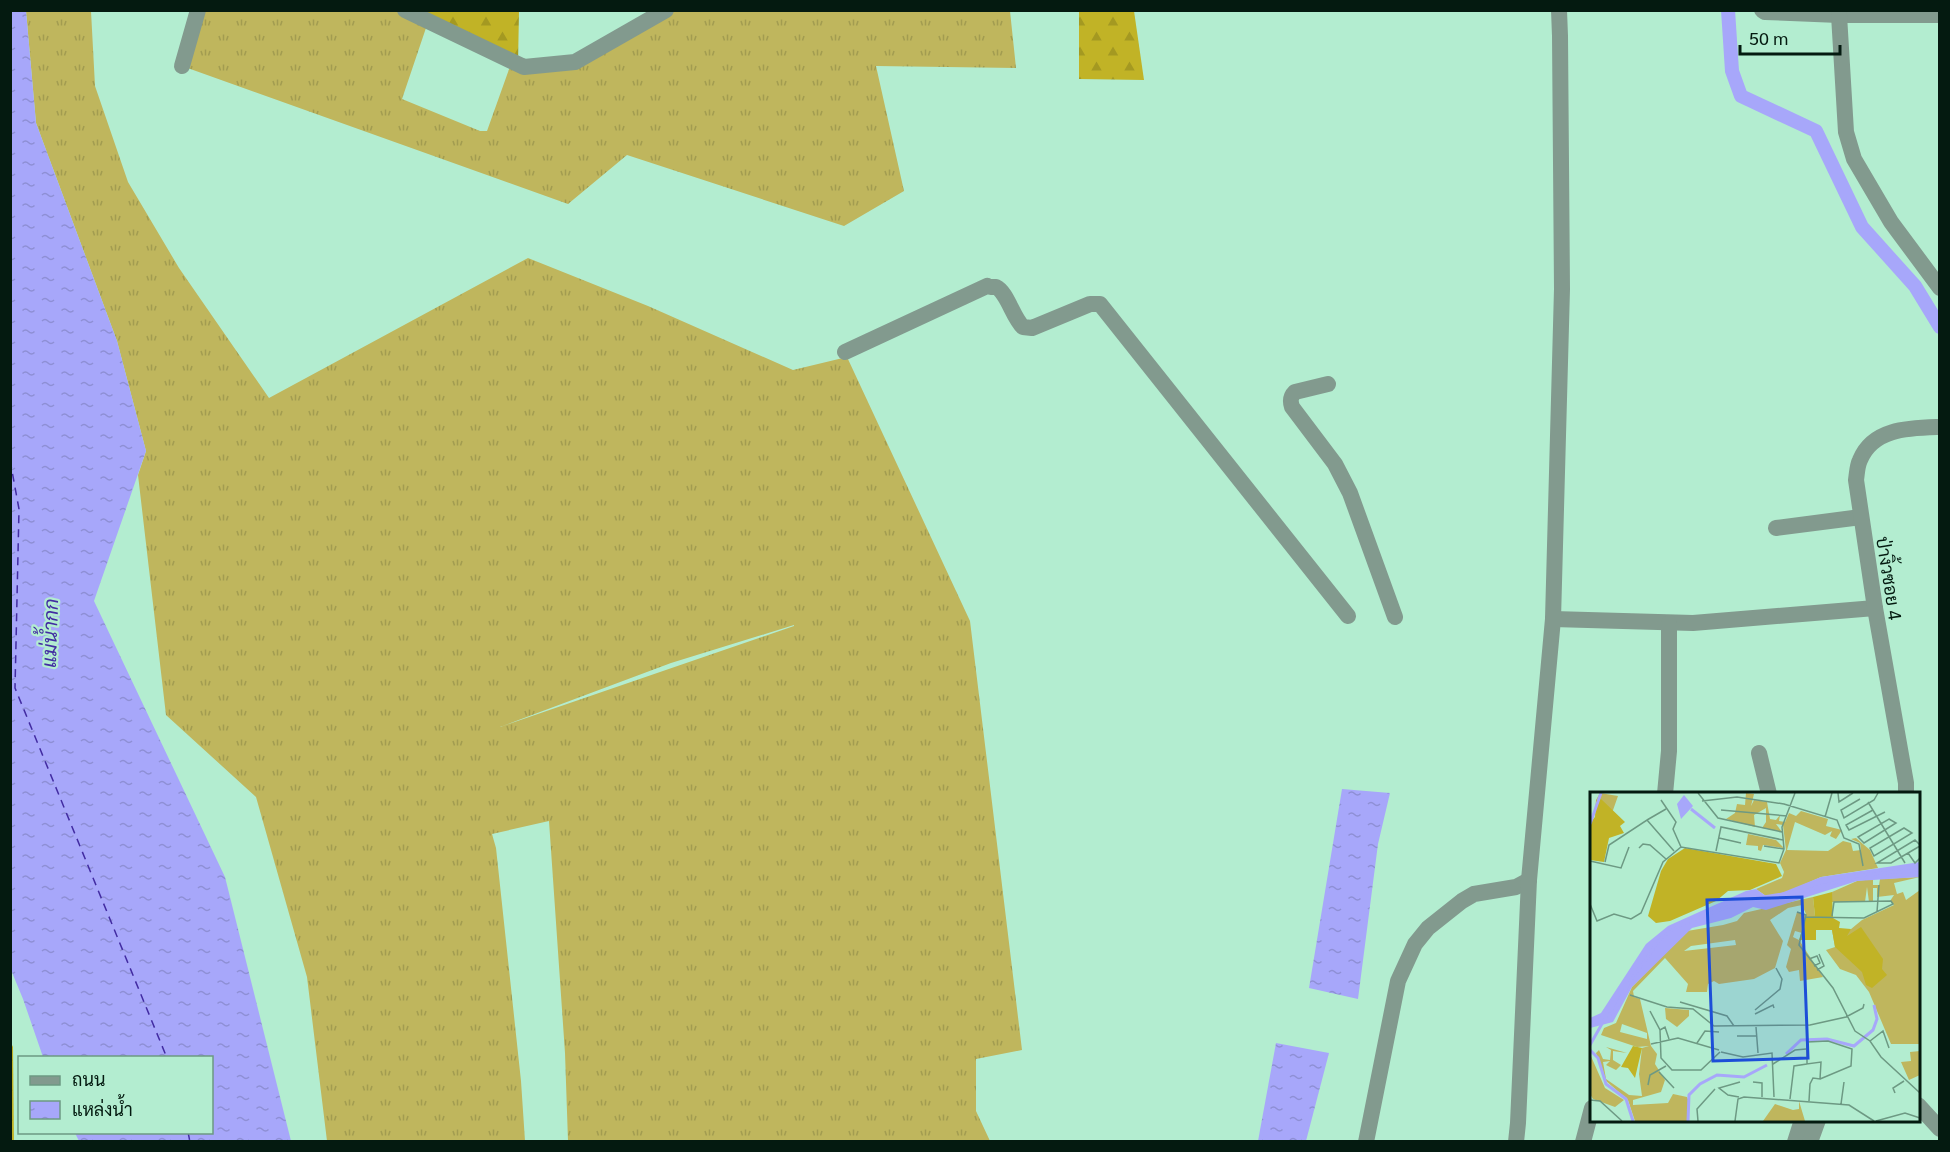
<svg xmlns="http://www.w3.org/2000/svg" width="1950" height="1152" font-family="Georgia,Sarabun,serif">
  <defs>
    <pattern id="grass-tufts" width="24" height="20" patternUnits="userSpaceOnUse" patternTransform="scale(1.5)"><rect width="24" height="20" fill="#bfb65d"/><path d="M3 7l-1-3M5 7V3M7 7l1-3M15 17l-1-3M17 17v-4M19 17l1-3" fill="none" stroke="#a29c50"/></pattern>
    <pattern id="forest-firs" width="22" height="20" patternUnits="userSpaceOnUse" patternTransform="scale(1.5)"><rect width="22" height="20" fill="#c1b326"/><path d="M5 1l3.5 6h-7zM16 11l3.5 6h-7z" fill="#a49921"/></pattern>
    <pattern id="water-ripples" width="26" height="14" patternUnits="userSpaceOnUse" patternTransform="scale(1.5)"><rect width="26" height="14" fill="#a7a7fa"/><path d="M2 4q2-2 4 0t4 0M15 11q2-2 4 0t4 0" fill="none" stroke="#8e8fd5"/></pattern>
  </defs>
  <rect width="100%" height="100%" fill="#b3edd0"/>
  <g fill="url(#grass-tufts)" fill-rule="evenodd">
    <path d="M 26,11 L 91,11 L 95,86 L 128,182 L 179,268 L 269,398 L 528,258 L 648,306 L 793,370 L 847,357 L 970,621 L 1022,1050 L 976,1059 L 976,1111 L 990,1141 L 568,1141 L 565,1053 L 549,821 L 492,834 L 496,848 L 521,1081 L 525,1141 L 327,1141 L 307,977 L 256,797 L 166,715 L 138,475 L 146,451 L 117,341 L 36,123 ZM 794,625 L 794,626 L 500,727 L 671,663 Z"/>
    <path d="M 198,11 L 398,11 L 428,22 L 402,99 L 480,131 L 487,131 L 512,61 L 575,62 L 657,11 L 1010,11 L 1016,68 L 876,66 L 904,191 L 844,226 L 627,155 L 568,204 L 182,66 Z"/>
  </g>
  <g fill="url(#forest-firs)">
    <path d="M 395,11 L 519,11 L 518,64 L 415,16 Z"/>
    <path d="M 1079,11 L 1134,11 L 1144,80 L 1079,79 Z"/>
    <path d="M 11,1043 L 13,1047 L 14,1142 L 10,1141 Z"/>
  </g>
  <g fill="url(#water-ripples)">
    <path d="M 10,11 L 26,11 L 36,123 L 117,341 L 146,451 L 94,601 L 225,877 L 291,1141 L 79,1141 L 75,1133 L 212,1132 L 212,1058 L 43,1057 L 23,999 L 11,970 Z"/>
    <path d="M 1342,789 L 1390,793 L 1378,844 L 1358,999 L 1309,988 Z"/>
    <path d="M 1276,1043 L 1329,1053 L 1306,1141 L 1258,1141 Z"/>
  </g>
  <g fill="none" stroke-linecap="round" stroke-linejoin="round">
    <path stroke="#a7a7fa" stroke-width="14" d="M 1728,10 L 1732,71 L 1741,96 L 1816,131 L 1862,227 L 1915,286 L 1940,327"/>
    <g stroke="#422ca2" stroke-width="1.5" stroke-dasharray="8 6" stroke-linecap="butt">
      <path d="M 10,460 L 19,509 L 15,688 L 167,1058"/>
      <path d="M 188,1132 L 190,1142"/>
    </g>
    <g stroke="#829a8e" stroke-width="16">
      <path d="M 405,10 L 524,67 L 575,62 L 666,10"/>
      <path d="M 1762,10 L 1765,12 L 1839,15 L 1940,15"/>
      <path d="M 1839,15 L 1846,132 L 1854,159 L 1891,222 L 1940,288"/>
      <path d="M 182,66 L 198,10"/>
      <path d="M 845,352 L 987,286 C 988,287 995,287 996,287 C 1007,292 1013,318 1023,327 L 1032,328 L 1090,304 L 1100,304 L 1348,616"/>
      <path d="M 1328,384 L 1295,392 C 1290,397 1290,401 1292,407 L 1335,464 L 1350,493 L 1395,617"/>
      <path d="M 1776,528 L 1861,517"/>
      <path d="M 1553,619 L 1693,623 L 1875,608"/>
      <path d="M 1759,753 L 1769,794"/>
      <path d="M 1665,794 L 1669,751 L 1669,623"/>
      <path d="M 1906,794 L 1906,783 L 1875,608 L 1856,480 C 1857,474 1857,466 1860,460 C 1873,428 1909,428 1940,427"/>
      <path d="M 1918,1105 L 1940,1129"/>
      <path d="M 1366,1142 L 1398,981 L 1415,944 L 1428,928 L 1462,901 L 1474,894 L 1516,887 L 1529,880"/>
      <path d="M 1516,1142 L 1518,1123 L 1529,880 L 1553,619 L 1562,289 L 1560,36 L 1559,10"/>
      <path d="M 1583,1142 L 1592,1108"/>
      <path d="M 1795,1142 L 1802,1120"/>
      <path d="M 1810,1142 L 1818,1120"/>
    </g>
  </g>
  <g text-anchor="middle" dominant-baseline="central" stroke-width="4.5" stroke-linejoin="round" paint-order="stroke">
    <g font-size="18" fill="#041a10" stroke="#b3edd0">
      <text transform="translate(1890 578) rotate(81)">ป่างิ้วซอย 4</text>
    </g>
    <g font-size="20" font-style="italic" fill="#422ca2" stroke="#b3edd0">
      <text transform="translate(49 633) rotate(-88)">แม่น้ำกก</text>
    </g>
  </g>
  <g transform="translate(1590 792)">
    <rect width="330" height="330" fill="#b3edd0"/>
    <path d="M 10,1 L 28,4 L 22,21 L 6,8 ZM 156,1 L 164,2 L 161,14 L 164,8 L 177,10 L 180,27 L 186,28 L 190,23 L 189,29 L 195,30 L 199,21 L 206,24 L 211,19 L 238,27 L 236,34 L 252,38 L 246,47 L 240,44 L 242,39 L 235,43 L 205,30 L 197,58 L 238,59 L 253,49 L 261,51 L 263,59 L 271,58 L 270,51 L 261,47 L 266,46 L 280,58 L 288,76 L 231,85 L 195,101 L 176,104 L 166,97 L 192,86 L 194,80 L 190,71 L 196,58 L 193,33 L 186,32 L 192,40 L 172,36 L 176,30 L 176,16 L 164,23 L 165,35 L 136,27 L 145,21 L 147,12 L 155,13 ZM 158,42 L 186,48 L 194,56 L 173,53 L 171,59 L 168,58 L 168,54 L 156,53 ZM 330,85 L 304,91 L 307,102 L 313,100 L 316,108 L 330,98 L 330,252 L 301,252 L 279,200 L 266,183 L 250,177 L 236,158 L 245,155 L 242,138 L 255,142 L 272,128 L 304,113 L 300,109 L 304,103 L 287,105 L 287,96 L 283,96 L 283,110 L 279,110 L 277,95 L 275,110 L 242,110 L 242,100 L 267,89 L 283,87 L 283,93 L 289,93 L 290,87 ZM 223,105 L 225,124 L 212,141 L 205,139 L 203,145 L 209,148 L 233,185 L 210,189 L 209,178 L 199,180 L 196,175 L 201,157 L 197,153 L 207,120 L 216,122 L 212,113 L 198,116 L 180,128 L 193,149 L 185,176 L 164,187 L 129,192 L 124,189 L 118,192 L 117,200 L 96,200 L 98,192 L 75,166 L 43,199 L 44,205 L 50,207 L 61,254 L 67,262 L 65,272 L 75,288 L 71,300 L 43,308 L 43,313 L 78,311 L 83,302 L 97,305 L 99,310 L 97,329 L 45,329 L 38,308 L 15,288 L 6,261 L 9,258 L 13,267 L 20,268 L 21,258 L 16,255 L 37,261 L 23,259 L 23,268 L 31,273 L 26,278 L 16,273 L 20,269 L 13,270 L 16,287 L 39,303 L 52,304 L 49,282 L 52,256 L 59,254 L 47,255 L 11,243 L 14,236 L 26,231 L 42,195 L 97,139 L 133,133 L 147,129 L 154,121 ZM 145,148 L 146,153 L 94,159 L 101,154 ZM 32,232 L 57,241 L 57,247 L 30,240 ZM 75,216 L 99,218 L 99,224 L 87,235 L 76,227 ZM 330,259 L 330,283 L 319,288 L 311,270 L 321,269 L 320,260 ZM 0,262 L 15,296 L 34,308 L 25,315 L 3,307 L 0,302 ZM 209,309 L 215,329 L 173,329 L 185,312 L 203,318 L 209,317 Z" fill="#bfb65d" fill-rule="evenodd"/>
    <path d="M 11,7 L 35,30 L 30,34 L 34,41 L 19,46 L 14,70 L 0,68 L 0,31 L 5,25 L 6,8 ZM 95,56 L 186,72 L 192,84 L 160,98 L 138,99 L 126,109 L 80,129 L 66,131 L 58,124 L 71,79 L 78,67 ZM 242,100 L 243,126 L 250,130 L 249,136 L 261,137 L 257,144 L 271,135 L 293,167 L 292,177 L 297,183 L 282,196 L 276,193 L 272,180 L 245,155 L 242,138 L 226,138 L 226,148 L 209,148 L 216,125 L 225,124 L 223,105 ZM 43,254 L 52,256 L 45,286 L 38,276 L 31,275 Z" fill="#c1b326"/>
    <path d="M 94,3 L 103,14 L 91,27 L 87,12 ZM 330,70 L 330,85 L 267,89 L 176,118 L 163,115 L 141,126 L 102,136 L 42,195 L 23,230 L 0,236 L 0,226 L 11,221 L 56,152 L 78,134 L 156,99 L 166,97 L 176,104 L 186,103 L 231,85 Z" fill="#a7a7fa"/>
    <path fill="none" stroke="#a7a7fa" stroke-width="3" d="M 101,17 L 125,36M 0,32 L 11,1M 0,232 L 24,220 L 38,192 L 71,146 L 90,133 L 156,108 L 222,97 L 270,83 L 330,78M 0,253 L 13,230M 0,258 L 8,266 L 16,292 L 36,307 L 43,329M 196,262 L 211,248 L 237,247 L 264,254 L 283,238 L 287,227 L 284,213M 98,329 L 99,303 L 110,292 L 127,283 L 154,285 L 177,273"/>
    <path fill="none" stroke="#6d9983" stroke-width="1.5" d="M 108,1 L 128,26 L 192,40M 248,1 L 249,10 L 263,1M 270,7 L 251,18 L 254,26 L 284,8 L 288,1M 71,8 L 86,30 L 83,37 L 91,55M 112,9 L 147,5 L 194,12 L 247,28 L 254,46 L 269,52 L 273,74M 278,10 L 315,71M 131,18 L 197,24M 283,18 L 256,33 L 259,38 L 295,20M 235,25 L 242,1M 299,27 L 306,31 L 274,51 L 268,45 ZM 57,28 L 76,17M 314,36 L 322,41 L 284,64 L 280,56 ZM 129,46 L 151,51M 330,53 L 325,48 L 287,71 L 301,71 L 330,54M 174,54 L 194,57M 49,56 L 53,52 L 60,53 L 76,67M 126,59 L 131,35 L 193,48M 318,61 L 325,71 L 330,66M 0,69 L 31,76 L 39,55M 15,70 L 19,53 L 57,28 L 84,59M 0,112 L 7,129 L 24,122 L 41,127 L 51,121 L 73,70 L 91,55 L 189,71 L 194,57 L 192,35 L 205,1M 207,120 L 216,123 L 209,153 L 243,196 L 265,239 L 280,249 L 291,265 L 330,301M 287,120 L 289,93M 216,125 L 274,126 L 303,112 L 301,109 L 244,110 L 242,124M 219,167 L 227,164 L 230,171 L 224,174M 227,178 L 234,174 L 229,162M 40,203 L 77,215 L 103,217 L 124,234 L 220,233 L 256,225 L 273,216 L 274,212M 90,210 L 137,224 L 144,234M 165,218 L 190,197 L 192,187 L 186,176M 60,219 L 70,238 L 71,266 L 82,278 L 111,278 L 130,260M 165,222 L 183,213 L 184,216M 166,235 L 168,261M 70,238 L 75,235 L 79,247M 147,244 L 166,244M 280,249 L 293,239 L 299,256M 107,251 L 115,239 L 129,240M 61,252 L 88,246 L 129,258M 131,260 L 153,265 L 182,261 L 184,305M 183,272 L 205,258 L 216,257M 69,280 L 84,296M 163,290 L 172,291 L 172,305M 58,293 L 60,283 L 76,274M 305,301 L 303,296 L 314,289M 149,305 L 138,303 L 129,296 L 150,290M 200,307 L 204,274 L 217,272M 0,308 L 10,309 L 32,329M 219,309 L 220,292 L 223,286 L 230,287 L 231,270 L 217,272 L 217,250 L 238,249 L 262,257 L 261,274 L 230,287M 251,312 L 254,290M 108,329 L 107,317 L 125,297M 145,329 L 148,307 L 154,305 L 259,313 L 284,329M 286,329 L 315,321 L 330,326"/>
    <path fill="#1d4ed8" fill-opacity="0.15" stroke="#1d4ed8" stroke-width="3" d="M 212,105 L 218,266 L 123,269 L 117,108 Z"/>
    <rect width="330" height="330" fill="none" stroke="#041a10" stroke-width="3"/>
  </g>
  <rect width="1950" height="1152" fill="none" stroke="#041a10" stroke-width="24"/>
  <rect x="18" y="1056" width="195" height="78" fill="#b3edd0" stroke="#6d9983" stroke-width="1.5"/>
  <rect x="30" y="1076" width="30" height="9" fill="#829a8e" stroke="#6d9983" stroke-width="1.5"/>
  <text x="72" y="1086" font-size="18" fill="#041a10">ถนน</text>
  <rect x="30" y="1101" width="30" height="18" fill="url(#water-ripples)" stroke="#6d9983" stroke-width="1.5"/>
  <text x="72" y="1116" font-size="18" fill="#041a10">แหล่งน้ำ</text>
  <path d="M1740 45v9h100v-9" fill="none" stroke="#041a10" stroke-width="3"/>
  <text x="1749" y="45" font-size="18" fill="#041a10" stroke="#b3edd0" stroke-width="4.5" paint-order="stroke">50 m</text>
</svg>
